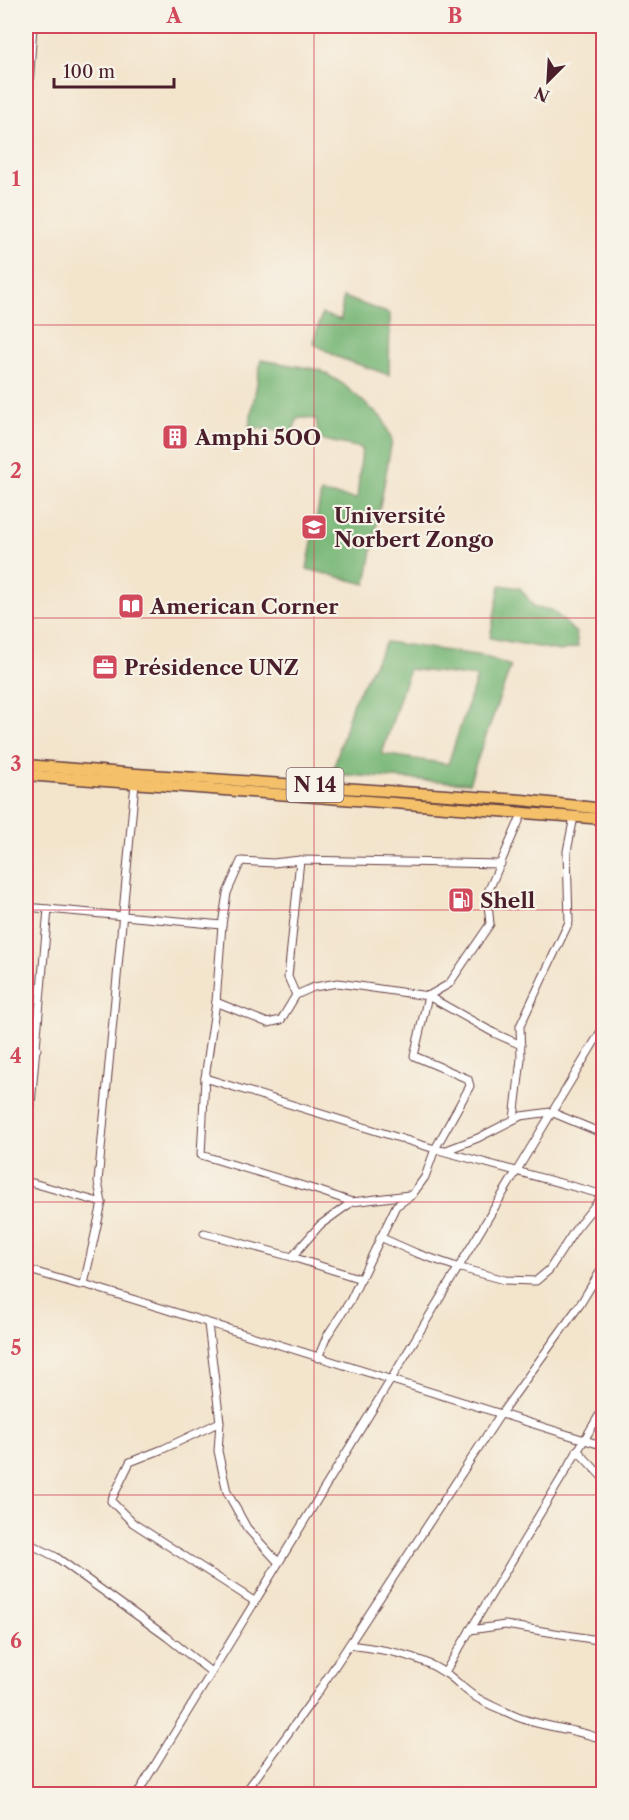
<svg xmlns="http://www.w3.org/2000/svg" width="629" height="1820" font-family="'Libre Caslon Text',serif">
  <rect width="100%" height="100%" fill="#f7f3e8"/>
  <filter id="ink" filterUnits="userSpaceOnUse"><feTurbulence type="fractalNoise" baseFrequency=".0167" numOctaves="2"/><feDisplacementMap in="SourceGraphic" scale="12" xChannelSelector="R" yChannelSelector="G"/><feConvolveMatrix kernelMatrix="1 2 1 2 8 2 1 2 1" color-interpolation-filters="sRGB"/></filter>
  <filter id="wash" filterUnits="userSpaceOnUse"><feTurbulence type="fractalNoise" baseFrequency=".008" numOctaves="4" result="noise"/><feDisplacementMap in="SourceGraphic" scale="24" xChannelSelector="R" yChannelSelector="G"/><feGaussianBlur stdDeviation="1.35" result="paint"/><feColorMatrix in="noise" values="0 0 0 0 0 0 0 0 0 0 0 0 0 0 0 0 0 1.4 0 .05"/><feComposite in="paint" operator="in"/></filter>
  <g filter="url(#wash)">
    <rect width="100%" height="100%" fill="#f3e4cc"/>
    <g fill="#79b778" stroke="#626b52" stroke-width="1.5" fill-rule="evenodd">
      <path d="M 343,297 L 390,314 L 389,375 L 337,357 L 313,343 L 322,314 L 341,320 Z"/>
      <path d="M 261,360 L 320,370 L 343,384 L 383,419 L 392,440 L 366,584 L 307,569 L 321,493 L 357,499 L 362,448 L 319,439 L 316,419 L 298,417 L 292,433 L 249,427 Z"/>
      <path d="M 500,585 L 520,588 L 535,608 L 552,610 L 576,633 L 578,647 L 560,651 L 490,638 Z"/>
      <path d="M 386,642 L 483,656 L 511,666 L 469,783 L 332,774 L 352,705 ZM 409,669 L 477,677 L 448,764 L 382,754 Z"/>
    </g>
  </g>
  <g filter="url(#ink)">
    <g fill="none" stroke-linecap="round" stroke-linejoin="round">
      <defs>
        <g id="street">
          <path d="M 26,133 L 33,26"/>
          <path d="M 300,860 L 273,863 L 241,861 L 227,893 L 222,925 L 216,1002 L 205,1078 L 201,1155 L 320,1191 L 352,1202"/>
          <path d="M 26,907 L 222,925"/>
          <path d="M 296,995 L 288,977 L 300,860 L 501,864"/>
          <path d="M 216,1002 L 268,1023 L 281,1020 L 296,995 L 314,987 L 338,983 L 428,996 L 494,1033 L 521,1045"/>
          <path d="M 26,1048 L 37,1049"/>
          <path d="M 205,1078 L 435,1149 L 604,1195"/>
          <path d="M 514,1119 L 521,1059 L 520,1026 L 569,922 L 567,851 L 574,817"/>
          <path d="M 444,1151 L 478,1138 L 521,1116 L 551,1112 L 604,1134"/>
          <path d="M 26,1162 L 48,909"/>
          <path d="M 26,1181 L 102,1203 L 98,1182 L 135,783"/>
          <path d="M 204,1233 L 292,1257 L 361,1279"/>
          <path d="M 380,1237 L 416,1253 L 457,1267 L 505,1280 L 536,1281 L 549,1270 L 575,1230 L 604,1194"/>
          <path d="M 292,1257 L 320,1225 L 352,1202 L 409,1195"/>
          <path d="M 26,1269 L 80,1285 L 84,1284 L 604,1446"/>
          <path d="M 84,1284 L 102,1203"/>
          <path d="M 208,1324 L 220,1422 L 218,1451 L 227,1492 L 247,1528 L 278,1562"/>
          <path d="M 318,1358 L 327,1336 L 350,1301 L 396,1206 L 412,1195 L 425,1177 L 435,1149 L 470,1086 L 468,1079 L 414,1056 L 428,996 L 449,984 L 490,924 L 487,894 L 523,812"/>
          <path d="M 220,1422 L 163,1449 L 130,1462 L 111,1501 L 133,1523 L 254,1601"/>
          <path d="M 577,1450 L 604,1479"/>
          <path d="M 26,1542 L 56,1557 L 167,1637 L 211,1672"/>
          <path d="M 470,1630 L 505,1625 L 604,1641"/>
          <path d="M 349,1645 C 381,1649 417,1654 445,1673 C 454,1678 461,1687 470,1693 C 482,1703 501,1709 515,1716 C 543,1728 576,1728 604,1740"/>
          <path d="M 445,1672 L 604,1407"/>
          <path d="M 139,1791 L 390,1381 L 604,1026"/>
          <path d="M 244,1794 L 316,1695 L 500,1415 L 581,1303 L 604,1265"/>
        </g>
        <g id="primary">
          <path d="M 26,765 L 137,774 L 522,800 L 604,809"/>
          <path d="M 26,775 L 604,819"/>
        </g>
      </defs>
      <use href="#street" stroke="#633d43" stroke-width="9"/>
      <use href="#primary" stroke="#633d43" stroke-width="13"/>
      <use href="#street" stroke="#fff" stroke-width="7"/>
      <use href="#primary" stroke="#f4c16a" stroke-width="10"/>
    </g>
  </g>
  <path fill="none" stroke="#d1495b" stroke-width="1.5" stroke-opacity="0.55" d="M 314,26 L 314,1794M 26,325 L 604,325M 26,618 L 604,618M 26,910 L 604,910M 26,1202 L 604,1202M 26,1495 L 604,1495"/>
  <defs>
    <symbol id="building-square" viewBox="-11 -11 22 22"><rect x="-9" y="-9" width="18" height="18" rx="4" fill="#d1495b" stroke="#f7f3e8"/><path d="M-4-6H4V6H1V3H-1V6H-4ZM-2.5-4.3h1.7v1.8h-1.7ZM.8-4.3h1.7v1.8H.8ZM-2.5-1h1.7V.8h-1.7ZM.8-1h1.7V.8H.8Z" fill="#fff"/></symbol>
    <symbol id="university-square" viewBox="-11 -11 22 22"><rect x="-9" y="-9" width="18" height="18" rx="4" fill="#d1495b" stroke="#f7f3e8"/><path d="M0-5L7-2L0 1L-7-2ZM-4 1L0 2.5L4 1V4Q0 6-4 4Z" fill="#fff"/></symbol>
    <symbol id="library-square" viewBox="-11 -11 22 22"><rect x="-9" y="-9" width="18" height="18" rx="4" fill="#d1495b" stroke="#f7f3e8"/><path d="M-6-4Q-3-5.5-.7-3.5V5Q-3 3-6 4ZM6-4Q3-5.5 .7-3.5V5Q3 3 6 4Z" fill="#fff"/></symbol>
    <symbol id="office-square" viewBox="-11 -11 22 22"><rect x="-9" y="-9" width="18" height="18" rx="4" fill="#d1495b" stroke="#f7f3e8"/><path d="M-6-3h4V-5.5h4V-3h4V5H-6ZM-1-4.5V-3h2v-1.5ZM-6 0V1H6V0Z" fill="#fff"/></symbol>
    <symbol id="fuel-square" viewBox="-11 -11 22 22"><rect x="-9" y="-9" width="18" height="18" rx="4" fill="#d1495b" stroke="#f7f3e8"/><path d="M-5.5-6h7V0h2V4h1.3V-2.5L3-4.5l.8-.8L6-3V5H2.5V1h-1V6h-7ZM-4.2-4.7v3.2H.2V-4.7Z" fill="#fff"/></symbol>
  </defs>
  <g fill-rule="evenodd">
    <use href="#building-square" x="160" y="422" width="30" height="30"/>
    <use href="#university-square" x="299" y="512" width="30" height="30"/>
    <use href="#library-square" x="116" y="591" width="30" height="30"/>
    <use href="#office-square" x="90" y="652" width="30" height="30"/>
    <use href="#fuel-square" x="446" y="885" width="30" height="30"/>
  </g>
  <g text-anchor="middle" dominant-baseline="central" stroke-width="4.5" stroke-linejoin="round" paint-order="stroke">
    <rect fill="#f7f3e8" stroke="#7e5f64" stroke-width="1.5" x="286.5" y="768" width="57" height="34" rx="4.5"/>
    <g font-size="20" font-weight="bold" fill="#4a1f2b">
      <text x="315" y="785">N 14</text>
    </g>
    <g font-size="21" font-weight="bold" fill="#4a1f2b" stroke="#f7f3e8" text-anchor="start">
      <text x="195" y="437">Amphi 5OO</text>
      <text x="334" y="515">Université<tspan x="334" dy="24">Norbert Zongo</tspan></text>
      <text x="150" y="606">American Corner</text>
      <text x="124" y="667">Présidence UNZ</text>
      <text x="480" y="900">Shell</text>
    </g>
  </g>
  <rect width="629" height="1820" fill="none" stroke="#f7f3e8" stroke-width="66"/>
  <g transform="translate(548 81) rotate(204)" stroke="#f7f3e8" stroke-width="4.5" paint-order="stroke">
  <path d="M0-4.5L10 22L0 15L-10 22Z" fill="#4a1f2b"/>
  <text y="-9" font-size="16" font-weight="bold" text-anchor="middle" fill="#4a1f2b">N</text>
  </g>
  <path d="M54 78v9h120v-9" fill="none" stroke="#4a1f2b" stroke-width="3"/>
  <text x="63" y="78" font-size="18" fill="#4a1f2b" stroke="#f7f3e8" stroke-width="4.5" paint-order="stroke">100 m</text>
  <rect x="33" y="33" width="563" height="1754" fill="none" stroke="#d1495b" stroke-width="2"/>
  <g font-size="20" text-anchor="middle" font-weight="bold" fill="#d1495b">
    <text x="174" y="23">A</text>
    <text x="455" y="23">B</text>
    <text x="16" y="186">1</text>
    <text x="16" y="478">2</text>
    <text x="16" y="771">3</text>
    <text x="16" y="1063">4</text>
    <text x="16" y="1355">5</text>
    <text x="16" y="1648">6</text>
  </g>
</svg>
